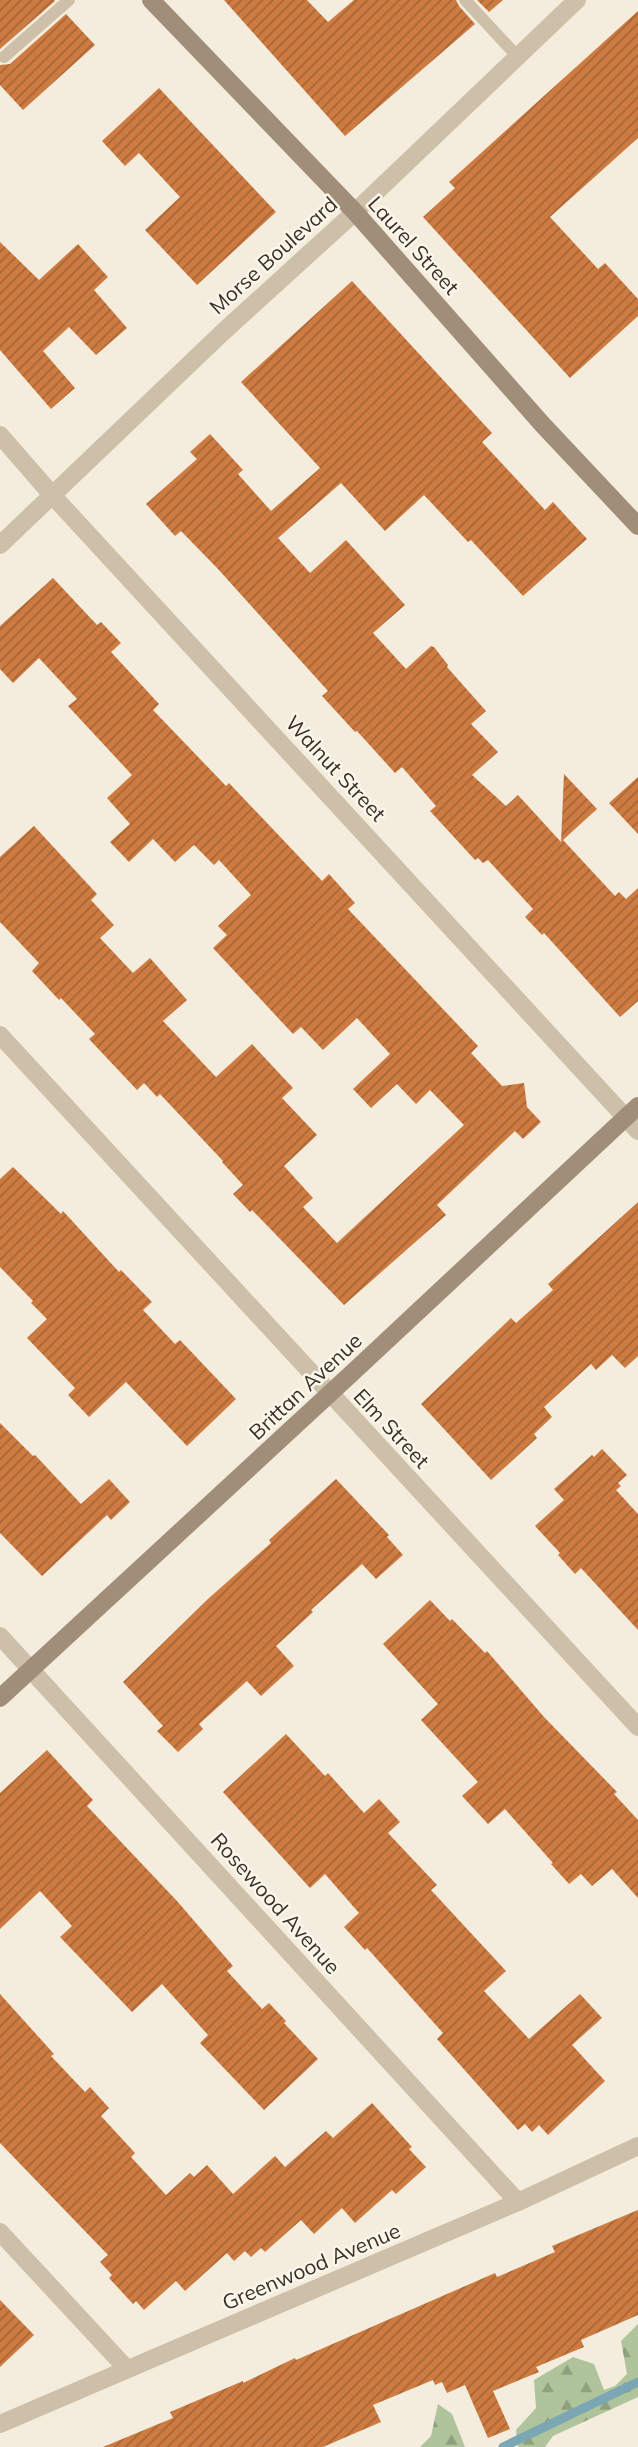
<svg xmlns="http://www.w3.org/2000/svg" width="638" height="2447" font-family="Mulish,sans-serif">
  <defs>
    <pattern id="forest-firs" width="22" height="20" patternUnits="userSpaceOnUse" patternTransform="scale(1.75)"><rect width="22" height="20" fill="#b0c49c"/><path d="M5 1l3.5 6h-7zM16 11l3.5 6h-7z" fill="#90a07f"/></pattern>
    <pattern id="building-hatch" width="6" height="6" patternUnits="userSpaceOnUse" patternTransform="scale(1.75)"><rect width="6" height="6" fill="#cd7b41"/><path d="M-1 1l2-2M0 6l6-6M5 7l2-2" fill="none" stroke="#a76536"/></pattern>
  </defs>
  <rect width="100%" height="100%" fill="#f4eddd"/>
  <g fill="url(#forest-firs)">
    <path d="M 638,2324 L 638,2397 L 553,2436 L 545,2447 L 518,2447 L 516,2430 L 536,2408 L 534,2380 L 573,2357 L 594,2364 L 604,2390 L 615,2386 L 627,2374 L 621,2341 Z"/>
    <path d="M 438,2404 L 452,2414 L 465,2447 L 420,2447 L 431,2436 Z"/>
  </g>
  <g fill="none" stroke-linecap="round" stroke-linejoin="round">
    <path stroke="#7aa7b3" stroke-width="9" d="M 503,2447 L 638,2382"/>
  </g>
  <g fill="url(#building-hatch)">
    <path d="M 0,0 L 54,0 L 55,1 L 0,49 Z"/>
    <path d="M 224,0 L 307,0 L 328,22 L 354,0 L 456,0 L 459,6 L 475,24 L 345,136 Z"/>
    <path d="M 477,0 L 503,0 L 489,12 Z"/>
    <path d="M 638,11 L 638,138 L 550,217 L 598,269 L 605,263 L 638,299 L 638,316 L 570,378 L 423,217 L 455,188 L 449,182 Z"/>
    <path d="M 66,14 L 95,45 L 23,110 L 0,85 L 0,65 L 10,64 Z"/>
    <path d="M 159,88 L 276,212 L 197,285 L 145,230 L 180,197 L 139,153 L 125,166 L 102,141 Z"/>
    <path d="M 0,242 L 39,280 L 78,244 L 108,277 L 94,290 L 127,328 L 96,355 L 69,327 L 43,351 L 75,388 L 51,409 L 0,350 Z"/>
    <path d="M 352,281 L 492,433 L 482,442 L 545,510 L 553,502 L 587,539 L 523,596 L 471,540 L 468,542 L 424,495 L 385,531 L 341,483 L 278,538 L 310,573 L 346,540 L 405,605 L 373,633 L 406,669 L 431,646 L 434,647 L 448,665 L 447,667 L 486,711 L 471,724 L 498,752 L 472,775 L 506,806 L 518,795 L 561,842 L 564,774 L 597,809 L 563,840 L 615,896 L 619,892 L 626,899 L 638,888 L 638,1001 L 620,1017 L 544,933 L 542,935 L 525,917 L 533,909 L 488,860 L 483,863 L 478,858 L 475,860 L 430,811 L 436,806 L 402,767 L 395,773 L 357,731 L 355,732 L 322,696 L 328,691 L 218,569 L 181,531 L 175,536 L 146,504 L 197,459 L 190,452 L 210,434 L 243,470 L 238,474 L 271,511 L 320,468 L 241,382 Z"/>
    <path d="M 53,578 L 97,625 L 101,622 L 121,643 L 111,652 L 159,704 L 153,710 L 226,786 L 229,783 L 322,881 L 329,874 L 355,903 L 348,909 L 478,1046 L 471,1053 L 502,1086 L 524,1083 L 527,1107 L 541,1122 L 523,1139 L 515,1131 L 437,1205 L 446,1215 L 344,1305 L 252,1210 L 250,1212 L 233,1194 L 243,1185 L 222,1162 L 223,1161 L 160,1094 L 157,1097 L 144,1083 L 137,1090 L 89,1039 L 95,1034 L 61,998 L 59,1000 L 32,971 L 39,963 L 0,922 L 0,857 L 34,826 L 97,894 L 91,900 L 114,925 L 100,938 L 133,973 L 150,958 L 187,1000 L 163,1021 L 216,1077 L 252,1044 L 293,1088 L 282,1098 L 317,1135 L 284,1166 L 313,1198 L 303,1207 L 337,1243 L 464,1125 L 430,1090 L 416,1104 L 397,1084 L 371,1108 L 353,1089 L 390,1054 L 357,1018 L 323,1050 L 301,1027 L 293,1034 L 213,948 L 227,935 L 218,926 L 251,895 L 219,860 L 214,865 L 194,845 L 175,862 L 153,839 L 129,862 L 110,842 L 130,824 L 107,798 L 132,775 L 68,706 L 77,699 L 39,658 L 13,683 L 0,669 L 0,626 Z"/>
    <path d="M 638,777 L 638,834 L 609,803 Z"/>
    <path d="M 13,1167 L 61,1214 L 63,1211 L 119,1272 L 121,1270 L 152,1302 L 143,1310 L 175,1344 L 180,1340 L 236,1399 L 187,1446 L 126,1382 L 89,1417 L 68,1395 L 75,1388 L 27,1338 L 47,1319 L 31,1303 L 33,1301 L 0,1267 L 0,1179 Z"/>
    <path d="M 638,1202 L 638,1356 L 625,1368 L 612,1355 L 596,1370 L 591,1364 L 544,1407 L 552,1417 L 534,1434 L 537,1438 L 491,1480 L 421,1404 L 511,1318 L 516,1323 L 553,1290 L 548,1284 Z"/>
    <path d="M 0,1423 L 33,1456 L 35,1455 L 81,1504 L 109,1479 L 130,1502 L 111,1520 L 107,1515 L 42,1576 L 0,1533 Z"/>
    <path d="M 602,1449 L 627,1475 L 618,1483 L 621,1486 L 616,1490 L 638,1514 L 638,1630 L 581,1568 L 575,1574 L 558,1555 L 560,1553 L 535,1526 L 564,1500 L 554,1489 L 592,1455 L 594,1457 Z"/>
    <path d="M 336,1479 L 389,1535 L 387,1537 L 403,1555 L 376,1579 L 362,1564 L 311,1610 L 313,1612 L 276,1646 L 294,1666 L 261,1696 L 247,1681 L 199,1724 L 203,1729 L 178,1752 L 157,1731 L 163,1726 L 123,1682 L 208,1599 L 271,1543 L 269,1540 Z"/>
    <path d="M 430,1600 L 450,1621 L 452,1619 L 485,1653 L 487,1651 L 544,1717 L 617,1792 L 614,1794 L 638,1820 L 638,1898 L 612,1869 L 592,1886 L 581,1874 L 569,1884 L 551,1864 L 553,1863 L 505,1809 L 488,1824 L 462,1796 L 478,1782 L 421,1720 L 438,1704 L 383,1644 Z"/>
    <path d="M 286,1734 L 325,1776 L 328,1773 L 364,1813 L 379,1799 L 400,1822 L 388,1833 L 437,1885 L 431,1890 L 506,1971 L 484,1991 L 529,2039 L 580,1994 L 602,2018 L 572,2045 L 605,2081 L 548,2135 L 539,2125 L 532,2132 L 525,2124 L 518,2130 L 437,2039 L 443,2033 L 367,1948 L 365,1950 L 344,1927 L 359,1913 L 325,1874 L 310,1888 L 223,1792 Z"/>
    <path d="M 47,1750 L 93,1800 L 87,1806 L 177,1901 L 233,1966 L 227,1971 L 262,2009 L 269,2003 L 286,2021 L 284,2023 L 318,2059 L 264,2110 L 200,2043 L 208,2035 L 162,1984 L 132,2012 L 60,1937 L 72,1926 L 40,1891 L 0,1929 L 0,1793 Z"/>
    <path d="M 0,1994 L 54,2054 L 51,2056 L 85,2092 L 90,2087 L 109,2108 L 101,2116 L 135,2153 L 131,2157 L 166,2195 L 190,2173 L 194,2177 L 207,2165 L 233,2194 L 275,2156 L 285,2167 L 326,2131 L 333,2138 L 372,2103 L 412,2147 L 409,2149 L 426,2167 L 396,2194 L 392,2190 L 355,2223 L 342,2208 L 314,2234 L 301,2220 L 265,2252 L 261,2248 L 251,2257 L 245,2251 L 234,2261 L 227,2253 L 185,2291 L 176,2281 L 144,2310 L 136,2301 L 133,2304 L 109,2278 L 112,2275 L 100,2262 L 108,2255 L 0,2143 Z"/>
    <path d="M 638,2210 L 638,2315 L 581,2340 L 584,2347 L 536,2367 L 539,2372 L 493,2391 L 510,2429 L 488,2438 L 465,2385 L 447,2393 L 442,2382 L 435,2385 L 433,2380 L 373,2405 L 381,2422 L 323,2447 L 103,2447 L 173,2418 L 170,2412 L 243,2381 L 243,2383 L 295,2358 L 296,2360 L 495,2273 L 497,2277 L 555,2252 L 552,2246 Z"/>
    <path d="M 0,2300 L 34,2335 L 0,2367 Z"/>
  </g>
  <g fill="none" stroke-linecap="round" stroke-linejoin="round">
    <g stroke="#cdbfa8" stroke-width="12">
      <path d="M 465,0 L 517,56"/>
      <path d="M 4,57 L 69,0"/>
    </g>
    <g stroke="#cdbfa8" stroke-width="18">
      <path d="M 0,435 L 53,496 L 638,1131"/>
      <path d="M 0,545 L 223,332 L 355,212 L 577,0"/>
      <path d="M 0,1035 L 638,1727"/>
      <path d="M 0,1636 L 518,2202"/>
      <path d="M 0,2232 L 127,2369"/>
      <path d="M 0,2424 L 518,2202 L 638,2146"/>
    </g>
    <g stroke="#a18e79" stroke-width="18">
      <path d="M 151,0 L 355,212 L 542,424 L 638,526"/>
      <path d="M 0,1698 L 351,1374 L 638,1106"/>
    </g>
  </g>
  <g text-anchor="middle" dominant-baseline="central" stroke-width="5" stroke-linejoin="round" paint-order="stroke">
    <g font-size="21" fill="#393128" stroke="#fbf6ea">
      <text transform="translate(414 245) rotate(48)">Laurel Street</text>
      <text transform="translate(273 255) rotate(-42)">Morse Boulevard</text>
      <text transform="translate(336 768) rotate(47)">Walnut Street</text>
      <text transform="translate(305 1386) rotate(-43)">Brittan Avenue</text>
      <text transform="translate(392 1428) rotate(47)">Elm Street</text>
      <text transform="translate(276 1903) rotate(48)">Rosewood Avenue</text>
      <text transform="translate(311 2266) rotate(-23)">Greenwood Avenue</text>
    </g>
  </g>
</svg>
